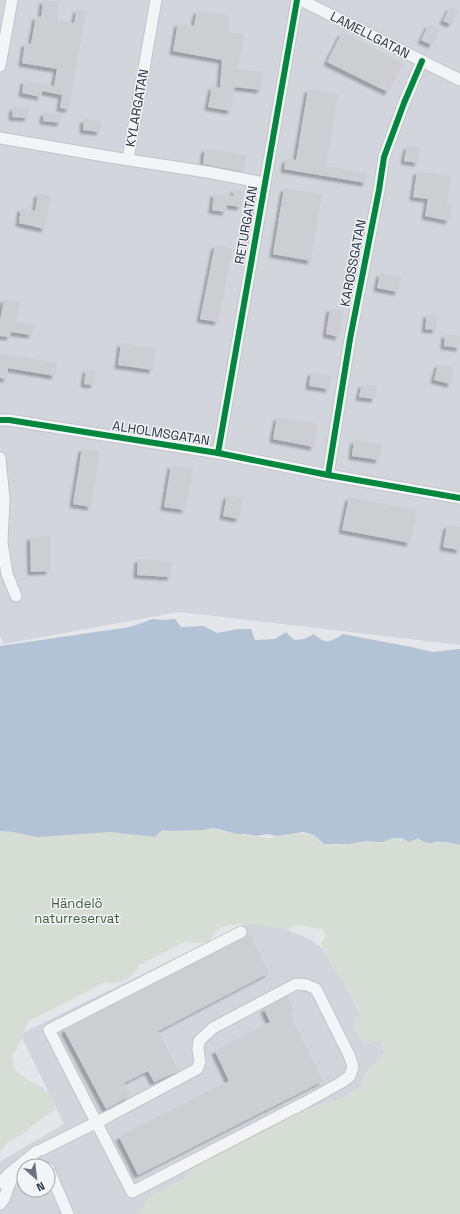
<svg xmlns="http://www.w3.org/2000/svg" width="460" height="1214" font-family="'Space Grotesk',sans-serif">
  <defs>
    <filter id="shadow"><feDropShadow dx="-3.5" dy="3.5" stdDeviation="1" flood-color="#0004"/></filter>
  </defs>
  <rect width="100%" height="100%" fill="#e4e6e9"/>
  <g fill="#d2d6dc" fill-rule="evenodd">
    <path d="M 0,0 L 460,0 L 460,645 L 179,612 L 4,644 L 0,636 Z"/>
    <path d="M 247,923 L 275,927 L 287,930 L 310,939 L 323,949 L 348,991 L 356,1004 L 360,1015 L 354,1021 L 355,1030 L 365,1045 L 374,1041 L 382,1041 L 385,1053 L 369,1069 L 364,1077 L 361,1087 L 334,1102 L 323,1104 L 300,1112 L 210,1159 L 195,1166 L 184,1182 L 154,1214 L 0,1214 L 0,1162 L 1,1161 L 64,1124 L 20,1034 ZM 24,1166 L 48,1166 L 48,1190 L 24,1190 Z"/>
  </g>
  <path fill="#d5ddd4" d="M 213,828 L 220,831 L 235,832 L 244,835 L 269,838 L 293,833 L 314,835 L 320,842 L 324,843 L 335,845 L 359,842 L 392,835 L 408,835 L 438,844 L 441,841 L 460,845 L 460,1214 L 138,1214 L 149,1197 L 184,1179 L 195,1166 L 210,1159 L 245,1139 L 300,1112 L 323,1104 L 334,1102 L 361,1087 C 366,1072 373,1064 384,1053 L 379,1041 L 374,1041 L 365,1045 C 358,1037 355,1031 354,1021 L 360,1015 L 357,1004 L 343,983 L 321,944 L 326,936 L 322,929 L 295,925 L 287,930 C 272,926 228,918 216,931 C 214,932 214,934 213,936 C 211,939 209,941 206,943 L 188,942 L 186,941 L 139,965 C 134,978 118,986 105,982 L 27,1022 C 24,1035 20,1045 12,1056 C 13,1060 13,1065 15,1069 C 27,1087 54,1082 55,1110 L 33,1125 L 23,1134 L 8,1142 L 0,1152 L 0,830 L 11,830 L 17,833 L 88,833 L 111,832 L 115,830 L 205,830 Z"/>
  <path fill="#b2c3d5" d="M 152,619 L 163,620 L 175,619 L 181,627 L 204,626 L 217,633 L 238,629 L 251,629 L 255,640 L 275,639 L 286,632 L 294,640 L 304,639 L 314,634 C 326,645 330,642 343,634 L 411,647 L 433,652 L 460,649 L 460,845 C 454,844 449,842 443,842 C 431,840 431,848 418,838 L 409,842 L 402,838 L 392,838 L 383,842 L 366,841 L 348,844 L 324,844 L 314,835 L 303,832 L 277,836 L 268,834 L 256,836 L 245,834 L 238,834 L 213,828 L 204,830 L 171,831 L 162,830 L 155,837 L 111,832 L 38,837 C 25,835 14,831 0,831 L 0,646 L 116,629 C 129,628 140,624 152,619 Z"/>
  <g fill="#ccced2" filter="url(#shadow)">
    <path d="M 43,0 L 59,2 L 57,20 L 74,23 L 77,9 L 86,11 L 69,109 L 60,108 L 62,95 L 42,91 L 41,97 L 22,93 L 24,80 L 54,86 L 57,69 L 22,63 L 25,43 L 31,44 L 36,16 L 41,17 Z"/>
    <path d="M 450,7 L 458,11 L 451,24 L 443,21 Z"/>
    <path d="M 197,10 L 230,16 L 228,32 L 244,34 L 238,69 L 263,72 L 261,90 L 235,87 L 231,111 L 208,107 L 212,86 L 220,88 L 222,60 L 173,51 L 178,23 L 194,26 Z"/>
    <path d="M 429,24 L 440,29 L 432,45 L 421,40 Z"/>
    <path d="M 342,32 L 403,63 L 388,92 L 327,62 Z"/>
    <path d="M 308,89 L 338,94 L 326,166 L 367,173 L 366,183 L 284,169 L 286,159 L 296,160 Z"/>
    <path d="M 13,107 L 29,109 L 28,118 L 12,117 Z"/>
    <path d="M 44,112 L 62,115 L 61,123 L 43,121 Z"/>
    <path d="M 84,119 L 101,121 L 100,132 L 83,130 Z"/>
    <path d="M 407,146 L 420,147 L 418,163 L 404,161 Z"/>
    <path d="M 205,148 L 247,155 L 244,172 L 203,164 Z"/>
    <path d="M 417,171 L 451,176 L 447,203 L 452,204 L 449,221 L 425,216 L 428,199 L 413,197 Z"/>
    <path d="M 284,188 L 322,194 L 311,261 L 273,254 Z"/>
    <path d="M 234,189 L 244,191 L 241,207 L 227,205 L 226,212 L 212,210 L 214,193 L 233,196 Z"/>
    <path d="M 38,193 L 51,196 L 45,229 L 19,223 L 21,208 L 35,211 Z"/>
    <path d="M 215,245 L 233,249 L 218,322 L 200,319 Z"/>
    <path d="M 380,273 L 401,277 L 398,292 L 377,288 Z"/>
    <path d="M 4,299 L 20,302 L 16,321 L 34,324 L 32,335 L 11,332 L 10,337 L 0,336 L 0,321 Z"/>
    <path d="M 330,308 L 344,311 L 339,337 L 326,334 Z"/>
    <path d="M 427,314 L 438,315 L 436,330 L 425,329 Z"/>
    <path d="M 445,334 L 460,336 L 460,348 L 444,346 Z"/>
    <path d="M 121,343 L 156,348 L 153,370 L 118,365 Z"/>
    <path d="M 0,353 L 57,363 L 55,376 L 8,368 L 7,379 L 0,378 Z"/>
    <path d="M 438,364 L 454,367 L 451,384 L 434,380 Z"/>
    <path d="M 86,369 L 96,370 L 94,385 L 84,384 Z"/>
    <path d="M 311,372 L 332,376 L 329,389 L 309,386 Z"/>
    <path d="M 362,384 L 377,386 L 375,399 L 359,397 Z"/>
    <path d="M 277,417 L 318,424 L 314,447 L 273,439 Z"/>
    <path d="M 354,440 L 382,444 L 379,460 L 352,456 Z"/>
    <path d="M 82,448 L 100,451 L 91,507 L 73,504 Z"/>
    <path d="M 171,465 L 193,469 L 185,510 L 164,507 Z"/>
    <path d="M 227,495 L 243,498 L 239,519 L 223,516 Z"/>
    <path d="M 349,497 L 417,510 L 410,543 L 342,530 Z"/>
    <path d="M 447,525 L 460,527 L 460,550 L 443,547 Z"/>
    <path d="M 50,536 L 50,571 L 31,572 L 30,537 Z"/>
    <path d="M 138,559 L 172,561 L 171,577 L 137,575 Z"/>
    <path d="M 250,935 L 269,973 L 158,1031 L 179,1071 L 154,1082 L 148,1071 L 124,1083 L 130,1096 L 106,1109 L 64,1030 Z"/>
    <path d="M 287,996 L 294,1010 L 289,1013 L 323,1081 L 138,1175 L 119,1137 L 229,1081 L 215,1051 L 270,1022 L 264,1009 Z"/>
  </g>
  <g fill="none" stroke-linecap="round" stroke-linejoin="round">
    <defs>
      <g id="minor">
        <path d="M 301,0 L 460,80"/>
        <path d="M 0,66 L 12,0"/>
        <path d="M 0,138 L 110,157 L 207,172 L 264,183"/>
        <path d="M 128,159 L 156,0"/>
        <path d="M 0,420 L 9,420 L 218,453 L 328,475 L 460,498"/>
        <path d="M 218,453 L 297,0"/>
        <path d="M 0,458 L 4,499 L 2,543 L 7,574 L 16,596"/>
        <path d="M 328,475 L 350,339 L 379,190 L 384,157 L 404,103 L 422,61"/>
        <path d="M 48,1168 L 68,1214"/>
        <path d="M 0,1183 L 10,1173 L 37,1151 L 41,1150 L 111,1115 L 197,1069 L 200,1062 L 198,1049 L 199,1041 L 213,1028 L 296,984 L 307,985 L 316,989 L 350,1057 L 353,1067 L 350,1076 L 342,1082 L 306,1102 L 132,1192 L 49,1030 L 241,932"/>
        <path d="M 0,1204 L 4,1199 L 14,1172"/>
      </g>
    </defs>
    <use href="#minor" stroke="#c2c4c7" stroke-width="13"/>
    <use href="#minor" stroke="#f3f4f6" stroke-width="11"/>
    <defs>
      <g id="cycleway">
        <path d="M 0,420 L 9,420 L 218,453 L 328,475 L 460,498"/>
        <path d="M 218,453 L 297,0"/>
        <path d="M 328,475 L 350,339 L 379,190 L 384,157 L 404,103 L 422,61"/>
      </g>
    </defs>
    <use href="#cycleway" stroke="#f2f5f8" stroke-width="8"/>
    <use href="#cycleway" stroke="#00873e" stroke-width="6"/>
  </g>
  <g text-anchor="middle" dominant-baseline="central" stroke-width="3" stroke-linejoin="round" paint-order="stroke">
    <g font-size="13" fill="#293344" stroke="#f2f5f8">
      <text transform="translate(370 35) rotate(27)">LAMELLGATAN</text>
      <text transform="translate(137 108) rotate(-80)">KYLARGATAN</text>
      <text transform="translate(246 225) rotate(-80)">RETURGATAN</text>
      <text transform="translate(353 263) rotate(-79)">KAROSSGATAN</text>
      <text transform="translate(161 433) rotate(9)">ALHOLMSGATAN</text>
    </g>
    <g font-size="13" fill="#3f6036" stroke="#f2f5f8">
      <text x="77" y="903">Händelö<tspan x="77" dy="15">naturreservat</tspan></text>
    </g>
  </g>
  <g transform="translate(36 1178) rotate(152)"><circle r="19" fill="#f2f5f8" stroke="#a2a7b0"/>
  <path d="M0-3L7 15L0 10L-7 15Z" fill="#6a727e"/>
  <text y="-6" font-size="11" font-weight="bold" text-anchor="middle" fill="#293344">N</text>
  </g>
</svg>
